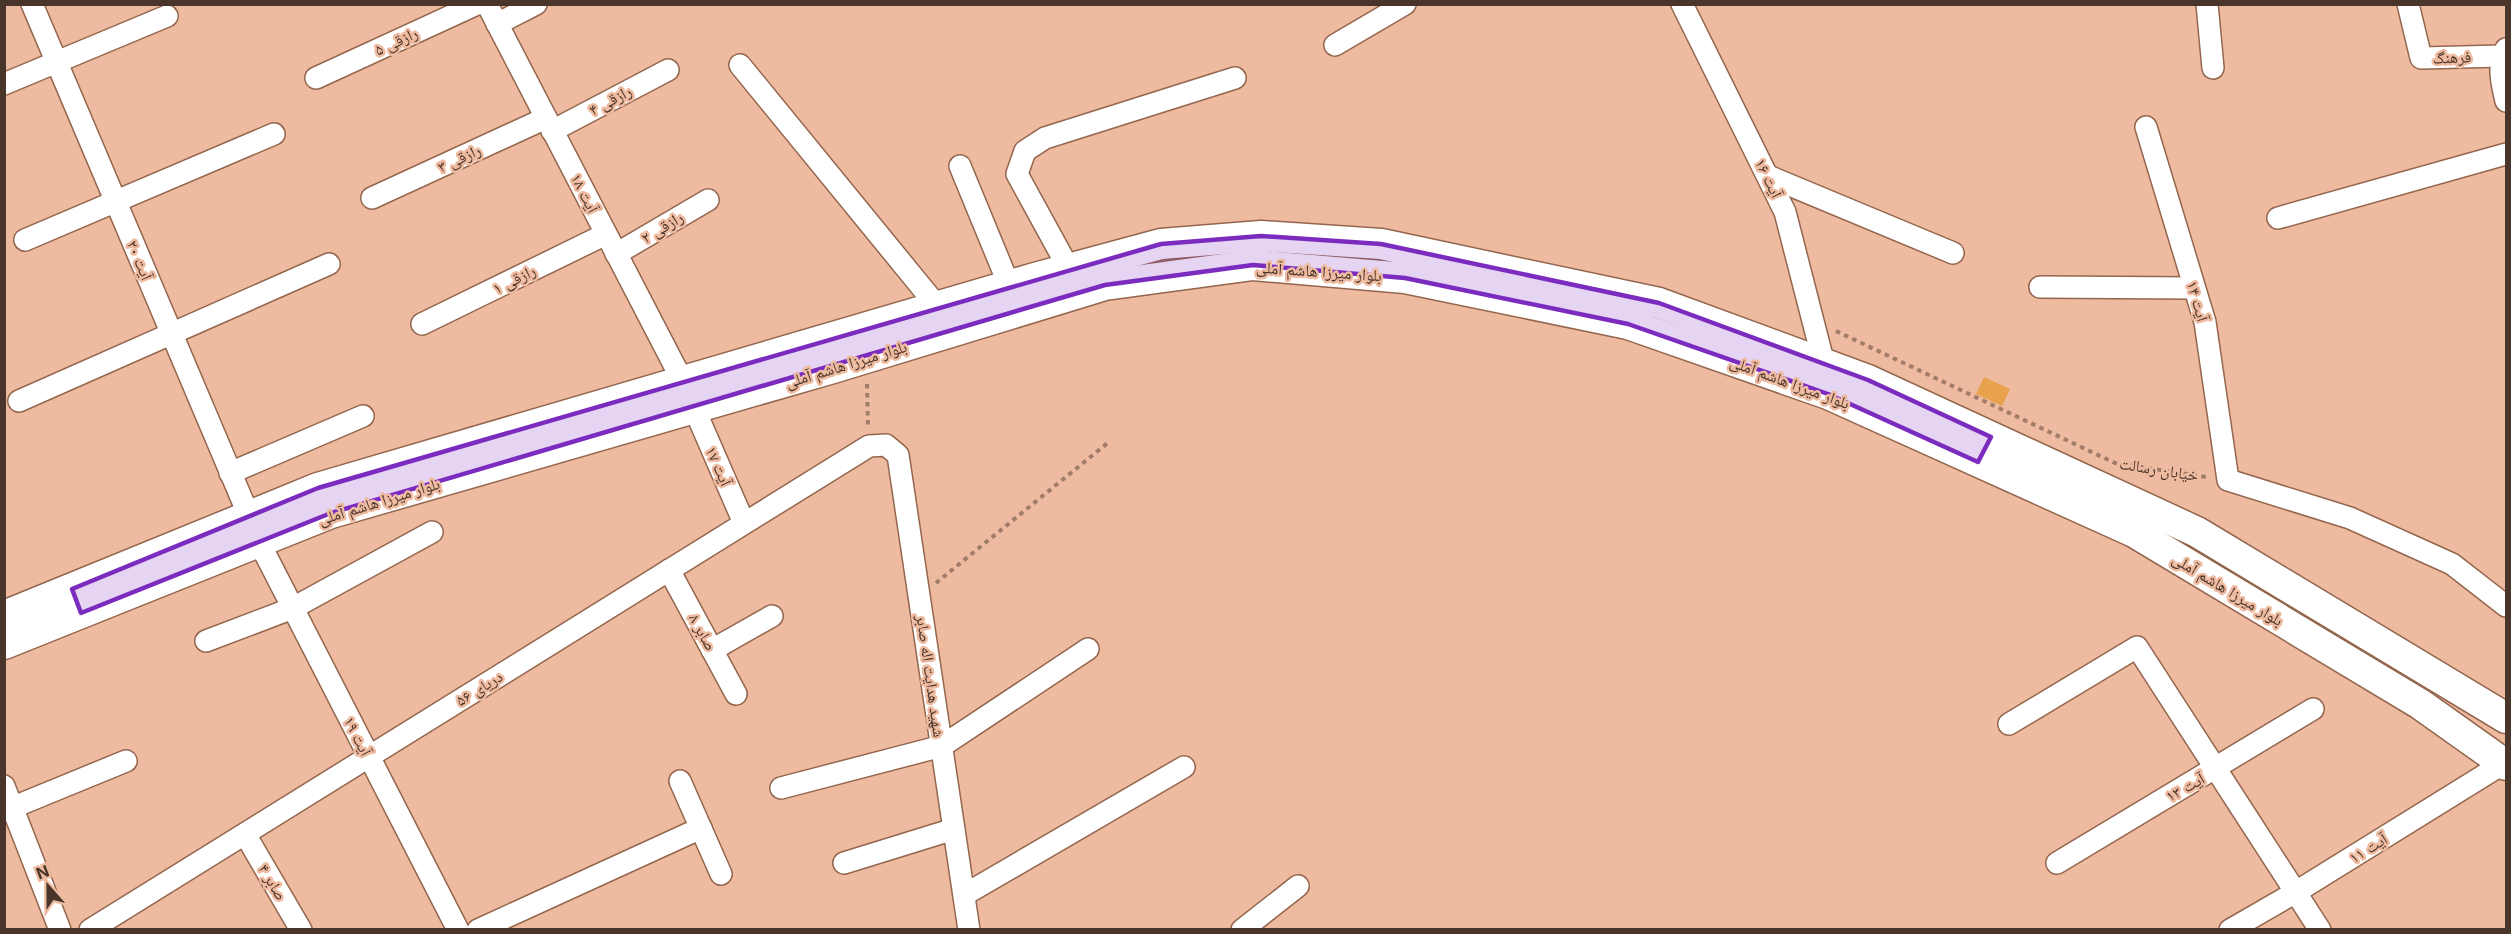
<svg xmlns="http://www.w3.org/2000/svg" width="2511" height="934" font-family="Inter,'Noto Naskh Arabic',sans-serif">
  <rect width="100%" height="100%" fill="#eebba0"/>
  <path fill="#e8a24b" d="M 1984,377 L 2010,389 L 2002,406 L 1976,394 Z"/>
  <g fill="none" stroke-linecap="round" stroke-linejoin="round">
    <defs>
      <g id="street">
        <path d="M 32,4 L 249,516"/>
        <path d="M 487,4 L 683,382"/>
        <path d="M 1682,4 L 1785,212 L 1824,364"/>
        <path d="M 2207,4 L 2213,68"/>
        <path d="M 2408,4 L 2421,58 L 2502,56"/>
        <path d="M 497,24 L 536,4"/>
        <path d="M 1335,45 L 1405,4"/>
        <path d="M 2506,49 C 2497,64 2502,85 2506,101"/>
        <path d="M 740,65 L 937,306"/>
        <path d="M 316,78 L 477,4"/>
        <path d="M 4,84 L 167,16"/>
        <path d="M 2146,127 L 2205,322 L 2228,480 L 2350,518 L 2452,564 L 2506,606"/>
        <path d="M 552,131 L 668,70"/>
        <path d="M 960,166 L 1009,285"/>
        <path d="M 1768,176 L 1953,253"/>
        <path d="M 372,198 L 546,118"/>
        <path d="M 2278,218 L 2506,154"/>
        <path d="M 25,240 L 274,134"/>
        <path d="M 616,254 L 708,200"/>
        <path d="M 1069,269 L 1017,174 L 1025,151 L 1045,138 L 1235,78"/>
        <path d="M 2040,287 L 2194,288"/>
        <path d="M 422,324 L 606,234"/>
        <path d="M 19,401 L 329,264"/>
        <path d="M 694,408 L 744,523"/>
        <path d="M 230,473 L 363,416"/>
        <path d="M 259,542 L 458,930"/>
        <path d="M 669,570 L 736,694"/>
        <path d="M 206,641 L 293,608 L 432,532"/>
        <path d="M 712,650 L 772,616"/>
        <path d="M 2009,724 L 2137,647 L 2320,930"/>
        <path d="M 680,781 L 721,874"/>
        <path d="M 4,786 L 60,930"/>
        <path d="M 781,788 L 942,746 L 1088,649"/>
        <path d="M 4,811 L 126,761"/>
        <path d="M 245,834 L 301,930"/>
        <path d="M 844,863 L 954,829"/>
        <path d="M 2057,863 L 2313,709"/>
        <path d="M 964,895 L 1184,767"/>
        <path d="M 90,930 L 869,446 L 886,445 L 898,455 L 969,930"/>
        <path d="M 478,930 L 701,828"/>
        <path d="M 1242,930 L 1298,886"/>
        <path d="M 2230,930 L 2296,892 L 2504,763"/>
      </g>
      <g id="secondary">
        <path d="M 4,616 L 318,488 L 1035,278 L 1161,244 L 1261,236 L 1381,244 L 1659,303 L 1868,380 L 2197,532 L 2506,718"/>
        <path d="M 4,644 L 331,513 L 833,368 L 1105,285 L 1253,265 L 1405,278 L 1628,324 L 1828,394 L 2134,532 L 2420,704 L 2506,765"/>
      </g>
    </defs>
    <use href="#street" stroke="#93664d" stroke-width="24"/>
    <use href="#secondary" stroke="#93664d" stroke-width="33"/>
    <g stroke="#a17c69" stroke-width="4" stroke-dasharray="4.5 4.5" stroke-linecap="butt">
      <path d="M 1836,331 L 2115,463 L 2206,477"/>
      <path d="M 867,384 L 868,427"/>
      <path d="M 936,583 L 1110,441"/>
    </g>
    <use href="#street" stroke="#fff" stroke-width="21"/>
    <use href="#secondary" stroke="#fff" stroke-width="30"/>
  </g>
  <path fill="#7b2cbf" fill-opacity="0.2" stroke="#7b2cbf" stroke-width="4.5" stroke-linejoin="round" d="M 1261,236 L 1381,244 L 1659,303 L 1868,380 L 1991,437 L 1978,462 L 1828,394 L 1628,324 L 1405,278 L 1253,265 L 1105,285 L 331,513 L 81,613 L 72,589 L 318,488 L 1161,244 Z"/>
  <g text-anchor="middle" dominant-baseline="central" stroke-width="5" stroke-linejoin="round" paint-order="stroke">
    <g font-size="16" fill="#4a352a" stroke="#eebba0">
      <text transform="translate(396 41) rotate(-25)">رازقی ۵</text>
      <text transform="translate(2452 57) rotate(-2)">فرهنگ</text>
      <text transform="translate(610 100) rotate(-28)">رازقی ۴</text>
      <text transform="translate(459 158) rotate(-25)">رازقی ۳</text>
      <text transform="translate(1769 178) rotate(64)">آیت ۱۶</text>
      <text transform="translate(585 193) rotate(63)">آیت ۱۸</text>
      <text transform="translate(662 227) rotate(-31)">رازقی ۲</text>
      <text transform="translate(140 260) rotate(67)">آیت ۲۰</text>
      <text transform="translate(1319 271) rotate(4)">بلوار میرزا هاشم آملی</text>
      <text transform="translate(514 279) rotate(-26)">رازقی ۱</text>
      <text transform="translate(2198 301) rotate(74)">آيت ۱۴</text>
      <text transform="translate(846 364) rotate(-17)">بلوار میرزا هاشم آملی</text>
      <text transform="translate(1790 382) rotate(20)">بلوار میرزا هاشم آملی</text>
      <text transform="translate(719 466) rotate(66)">آیت ۱۷</text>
      <text transform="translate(2159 469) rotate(9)">خیابان رسالت</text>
      <text transform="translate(379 501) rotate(-17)">بلوار میرزا هاشم آملی</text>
      <text transform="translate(2228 589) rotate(31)">بلوار میرزا هاشم آملی</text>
      <text transform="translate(703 632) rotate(61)">صابر ۸</text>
      <text transform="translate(931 676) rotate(82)">شهید هدایت اله صابر</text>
      <text transform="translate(479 688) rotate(-32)">دریای ۵۶</text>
      <text transform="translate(358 736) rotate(63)">آیت ۱۹</text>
      <text transform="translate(2185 787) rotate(-29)">آیت ۱۳</text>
      <text transform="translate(2368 848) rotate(-32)">آیت ۱۱</text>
      <text transform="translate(273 882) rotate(59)">صابر ۴</text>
    </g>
  </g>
  <rect width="2511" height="934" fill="none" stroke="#4a352a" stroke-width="12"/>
  <g transform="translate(48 886) rotate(339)" stroke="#eebba0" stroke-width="4.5" paint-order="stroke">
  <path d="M0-4.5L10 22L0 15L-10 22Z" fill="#4a352a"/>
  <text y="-9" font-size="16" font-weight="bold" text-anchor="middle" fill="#4a352a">N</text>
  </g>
</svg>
